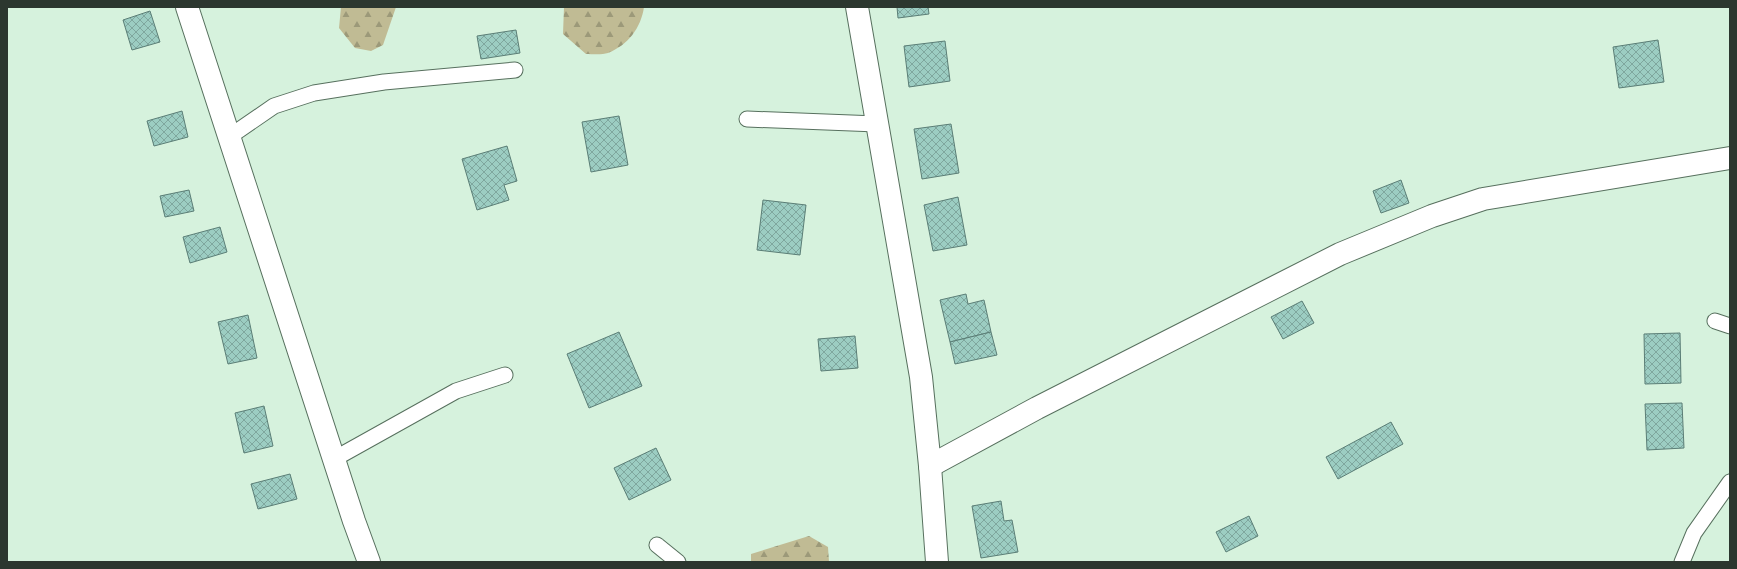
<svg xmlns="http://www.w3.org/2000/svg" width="1737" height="569" font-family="'Nunito Sans',sans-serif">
  <defs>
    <pattern id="forest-firs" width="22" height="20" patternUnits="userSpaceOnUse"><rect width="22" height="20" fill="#c0bb94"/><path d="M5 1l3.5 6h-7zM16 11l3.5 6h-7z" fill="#9c9979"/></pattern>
    <pattern id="building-cross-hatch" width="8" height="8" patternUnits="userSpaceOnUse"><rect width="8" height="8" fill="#9ccdc2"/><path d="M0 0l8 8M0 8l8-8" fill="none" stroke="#7fa79e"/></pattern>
  </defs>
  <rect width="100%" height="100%" fill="#d6f2dd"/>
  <g fill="url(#forest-firs)">
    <path d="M 341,7 L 396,7 L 383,45 L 371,51 L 355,48 L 339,28 Z"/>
    <path d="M 564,7 L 644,7 C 641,28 628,45 608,53 C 602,55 592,54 586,54 L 563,34 Z"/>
    <path d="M 809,536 L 828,547 L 829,562 L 751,562 L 751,554 Z"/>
  </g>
  <g fill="url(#building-cross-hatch)" stroke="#5b7e76">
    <path d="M 897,7 L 928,7 L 929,14 L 898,18 Z"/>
    <path d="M 150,11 L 160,42 L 132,50 L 123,20 Z"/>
    <path d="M 516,30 L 520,53 L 481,59 L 477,36 Z"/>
    <path d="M 1658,40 L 1664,82 L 1619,88 L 1613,47 Z"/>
    <path d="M 945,41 L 950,81 L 909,87 L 904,46 Z"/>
    <path d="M 182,111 L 188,137 L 154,146 L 147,121 Z"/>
    <path d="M 619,116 L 628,165 L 591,172 L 582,122 Z"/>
    <path d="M 951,124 L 959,173 L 922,179 L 914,129 Z"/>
    <path d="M 507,146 L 517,181 L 504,185 L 509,200 L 477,210 L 462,159 Z"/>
    <path d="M 1401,180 L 1409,203 L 1381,213 L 1373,191 Z"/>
    <path d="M 189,190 L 194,211 L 165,217 L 160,196 Z"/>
    <path d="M 958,197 L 967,245 L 933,251 L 924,205 Z"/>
    <path d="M 763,200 L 806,205 L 800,255 L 757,250 Z"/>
    <path d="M 220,227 L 227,252 L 190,263 L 183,237 Z"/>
    <path d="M 966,294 L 968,304 L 984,300 L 991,332 L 950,342 L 940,300 Z"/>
    <path d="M 1302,301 L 1314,323 L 1283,339 L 1271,317 Z"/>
    <path d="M 248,315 L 257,358 L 228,364 L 218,322 Z"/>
    <path d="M 619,332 L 642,386 L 589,408 L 567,354 Z"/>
    <path d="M 991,332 L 997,355 L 955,364 L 950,342 Z"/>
    <path d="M 1680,333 L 1681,383 L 1645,384 L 1644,334 Z"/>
    <path d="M 855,336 L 858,368 L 821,371 L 818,339 Z"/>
    <path d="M 1682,403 L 1684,448 L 1647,450 L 1645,404 Z"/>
    <path d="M 264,406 L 273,446 L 244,453 L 235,413 Z"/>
    <path d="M 1391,422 L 1403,444 L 1338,479 L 1326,457 Z"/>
    <path d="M 656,448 L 671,480 L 629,500 L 614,468 Z"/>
    <path d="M 290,474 L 297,499 L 258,509 L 251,484 Z"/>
    <path d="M 1001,501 L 1004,521 L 1012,520 L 1018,552 L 981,558 L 972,506 Z"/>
    <path d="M 1249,516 L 1258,536 L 1226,552 L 1216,532 Z"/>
  </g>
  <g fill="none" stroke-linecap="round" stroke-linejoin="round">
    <defs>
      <g id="service">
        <path d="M 747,119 L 877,124"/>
        <path d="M 229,137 L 274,106 L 314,93 L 384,82 L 515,70"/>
        <path d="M 1715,321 L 1730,326"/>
        <path d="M 334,459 L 456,391 L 505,375"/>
        <path d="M 657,545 L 678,562"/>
        <path d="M 1682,562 L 1694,533 L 1730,482"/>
      </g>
      <g id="minor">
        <path d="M 187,7 L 354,521 L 369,562"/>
        <path d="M 857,7 L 921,377 L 930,466 L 937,562"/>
        <path d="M 930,466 L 1037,408 L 1340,254 L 1432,216 L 1483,199 L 1730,158"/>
      </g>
    </defs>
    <use href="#service" stroke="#57705e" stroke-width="17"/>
    <use href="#minor" stroke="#57705e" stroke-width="24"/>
    <use href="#service" stroke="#fff" stroke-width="15"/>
    <use href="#minor" stroke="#fff" stroke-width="22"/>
  </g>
  <rect width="1737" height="569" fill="none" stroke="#2c372f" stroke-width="16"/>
</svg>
